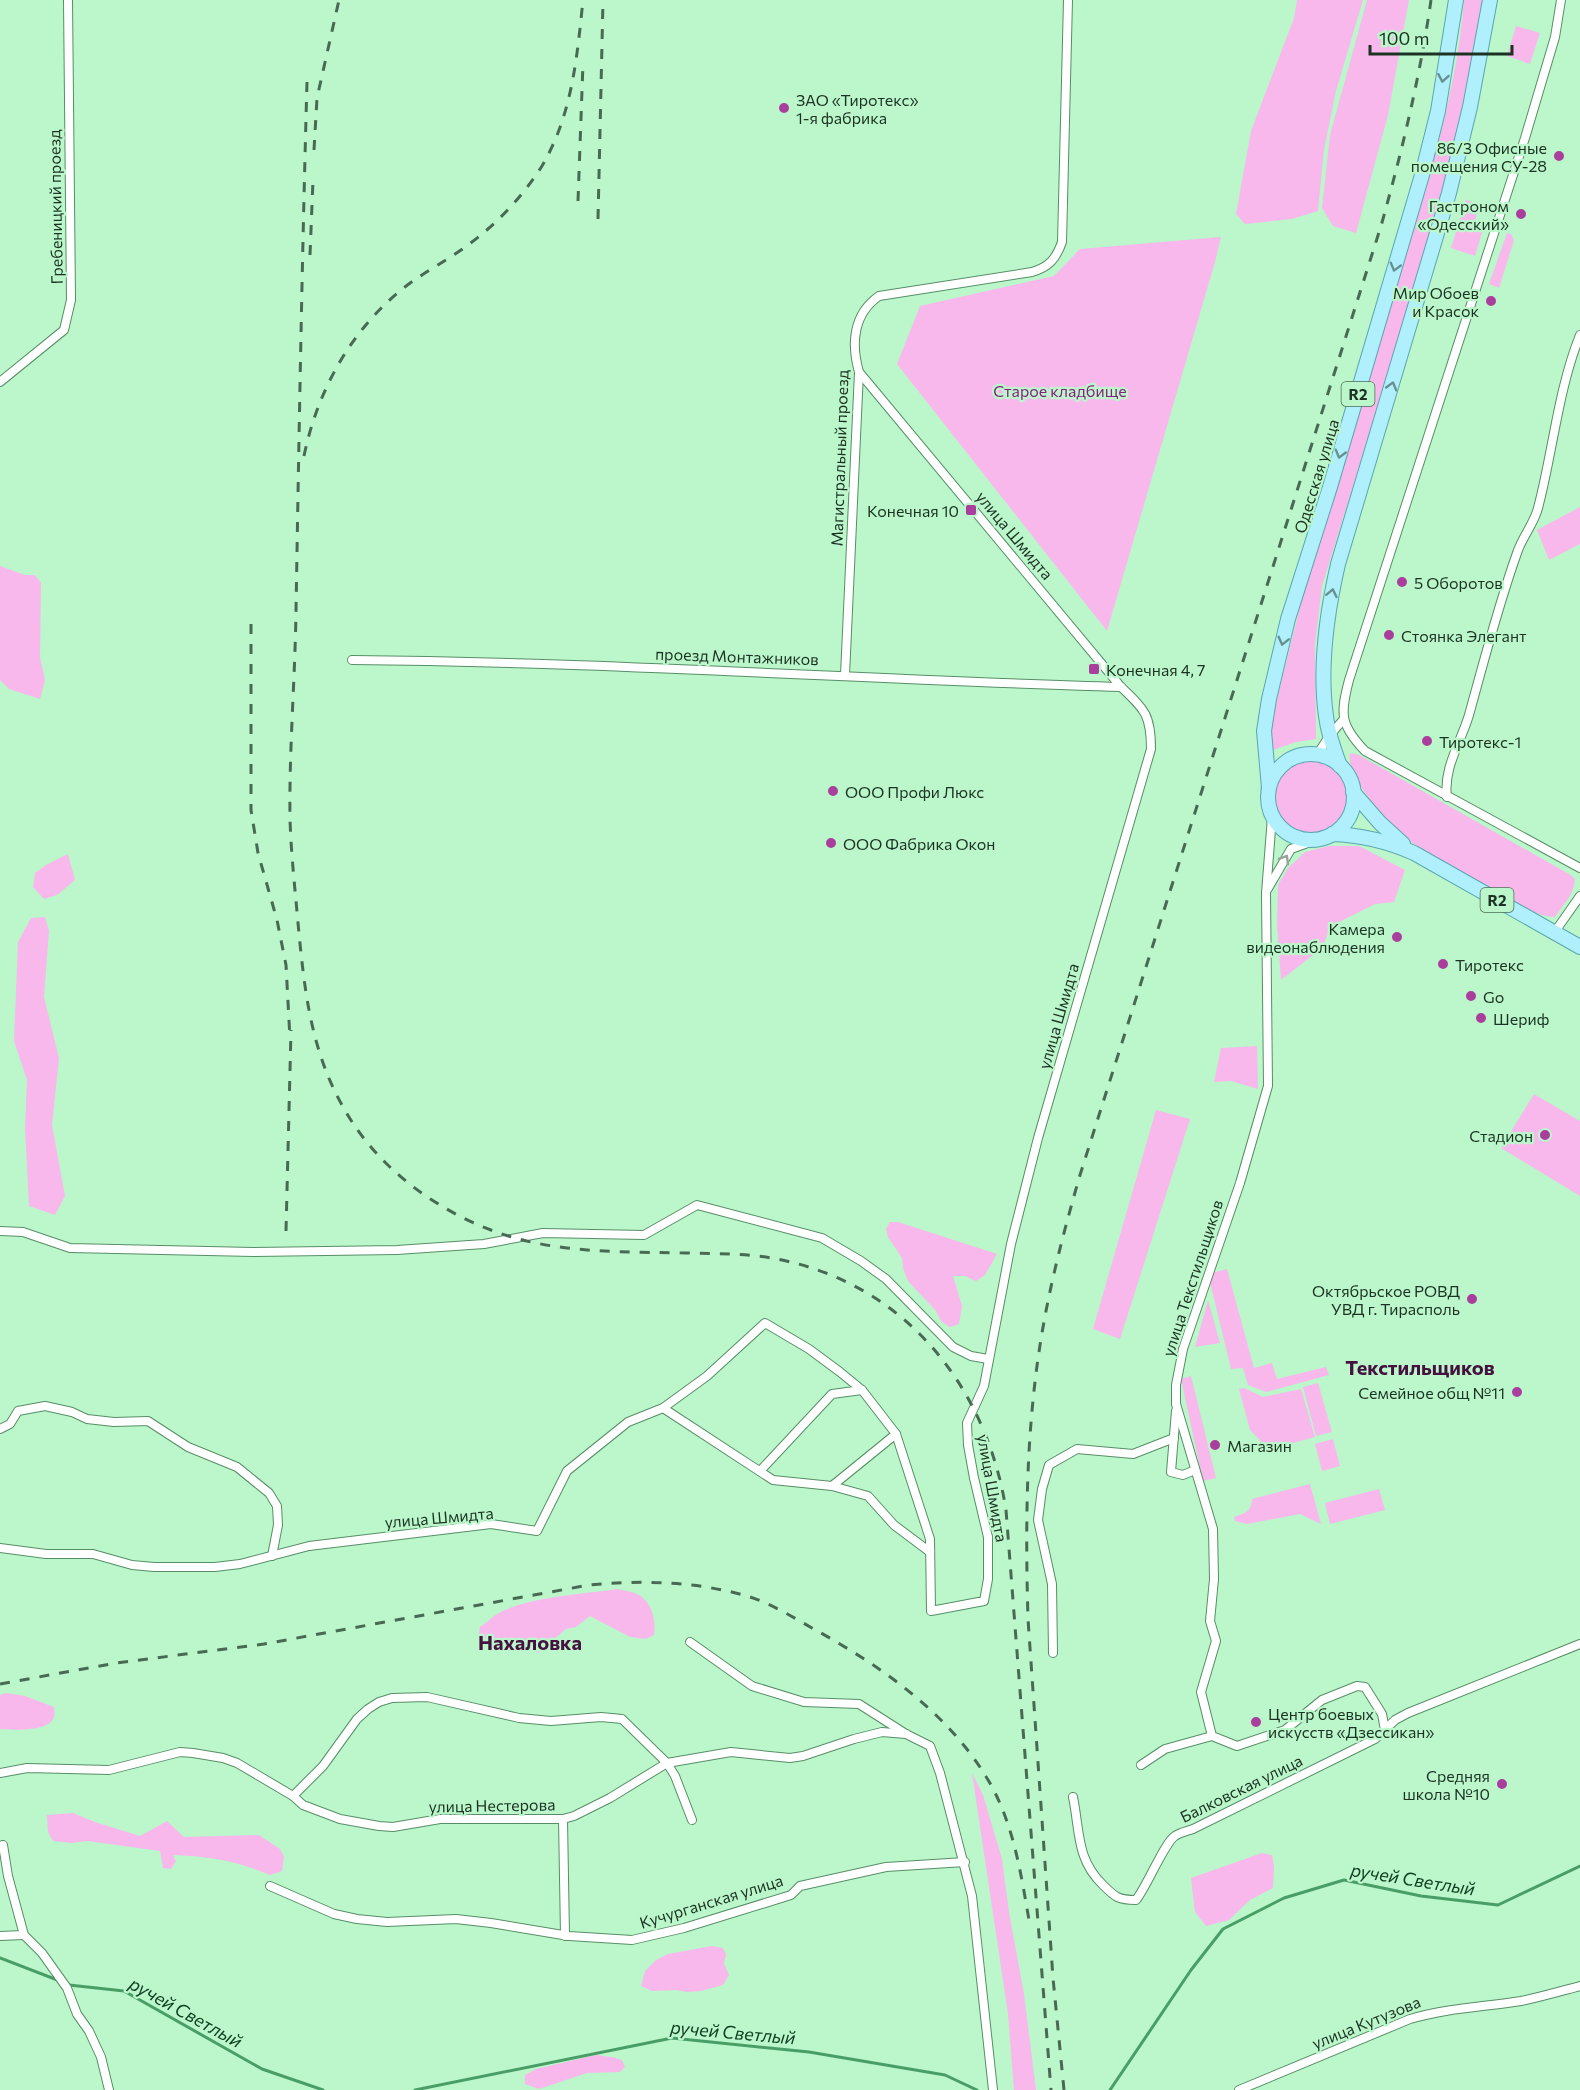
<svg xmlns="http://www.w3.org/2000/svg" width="1580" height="2090" font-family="Commissioner,sans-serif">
  <rect width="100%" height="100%" fill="#bbf7cb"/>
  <g fill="#f8b8ec">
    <path d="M 1297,0 L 1363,0 L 1336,91 L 1324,150 L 1318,211 L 1292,219 L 1245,224 L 1236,214 L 1251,131 L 1294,18 Z"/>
    <path d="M 1367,0 L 1409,0 L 1388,115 L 1356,233 L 1333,226 L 1322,208 L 1330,135 Z"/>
    <path d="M 1464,0 L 1487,0 L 1453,162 L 1322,586 L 1315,644 L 1316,739 L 1296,742 L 1273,750 L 1271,747 L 1269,731 C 1291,645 1311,558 1338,472 C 1363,392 1389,311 1414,230 C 1436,155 1458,78 1464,0 Z"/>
    <path d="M 1516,26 L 1540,33 L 1530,64 L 1507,56 Z"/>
    <path d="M 1466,200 L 1479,204 L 1475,222 L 1484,226 L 1475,256 L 1451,248 Z"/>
    <path d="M 1507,233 L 1511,234 L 1514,240 L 1499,288 L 1489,284 Z"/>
    <path d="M 1221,237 L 1215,262 L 1107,631 L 897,364 L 920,306 L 1054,276 L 1080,249 Z"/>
    <path d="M 1580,507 L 1580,544 L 1549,560 L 1537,530 Z"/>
    <path d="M 0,566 L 25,575 L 35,575 L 41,583 L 40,657 L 45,680 L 40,699 L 9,689 L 0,680 Z"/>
    <path d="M 1350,753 L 1359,755 L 1569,874 L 1575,879 L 1574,886 L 1570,896 L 1555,917 C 1526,916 1478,882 1453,867 C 1439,858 1423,851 1410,841 C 1392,828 1344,776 1350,753 Z"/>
    <circle cx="1311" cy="798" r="37"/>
    <path d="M 1329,846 L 1359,846 L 1405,870 L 1394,902 L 1375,904 L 1331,926 L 1322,948 L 1281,980 L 1277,924 L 1278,885 L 1288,868 L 1305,852 Z"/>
    <path d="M 68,854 L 75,880 L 57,895 L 44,899 L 33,887 L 35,873 L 46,865 Z"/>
    <path d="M 45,917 L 49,931 L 44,997 L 59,1058 L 52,1125 L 65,1196 L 55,1215 L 29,1206 L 25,1129 L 27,1080 L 14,1041 L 18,942 L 31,918 Z"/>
    <path d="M 1257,1046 L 1258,1089 L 1231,1081 L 1214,1082 L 1221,1048 Z"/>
    <path d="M 1534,1094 L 1580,1121 L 1580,1196 L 1501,1148 Z"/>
    <path d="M 1156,1110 L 1190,1119 L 1120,1339 L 1093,1329 Z"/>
    <path d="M 890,1222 L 898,1222 L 997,1254 L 985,1275 L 976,1281 L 965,1276 L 953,1276 L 962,1306 L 959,1324 L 950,1327 L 941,1321 L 936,1311 L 908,1281 L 903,1268 L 902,1258 L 888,1237 L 886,1229 Z"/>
    <path d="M 1227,1269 L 1254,1368 L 1272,1363 L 1277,1379 L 1326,1367 L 1329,1375 L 1266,1392 L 1248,1385 L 1243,1368 L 1231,1369 L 1208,1274 Z"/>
    <path d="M 1208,1300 L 1220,1343 L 1195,1347 Z"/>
    <path d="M 1191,1376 L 1216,1478 L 1203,1481 L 1181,1379 Z"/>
    <path d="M 1318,1383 L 1332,1432 L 1316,1436 L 1303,1387 Z"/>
    <path d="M 1244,1388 L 1263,1397 L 1301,1389 L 1315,1437 L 1264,1451 L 1259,1439 L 1250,1430 L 1239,1389 Z"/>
    <path d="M 1333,1439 L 1340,1466 L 1322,1471 L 1315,1444 Z"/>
    <path d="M 1310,1484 L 1321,1524 L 1300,1514 L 1247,1524 L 1235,1521 L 1234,1517 C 1244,1514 1252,1511 1252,1499 Z"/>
    <path d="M 1379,1489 L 1385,1510 L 1330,1524 L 1325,1503 Z"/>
    <path d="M 618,1589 C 625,1591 636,1592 642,1597 C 653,1606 656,1622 654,1635 L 645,1639 L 630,1637 L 590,1616 L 576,1627 L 566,1629 L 538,1653 L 508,1642 L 494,1645 L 478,1639 L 480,1627 C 486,1623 492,1617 499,1613 C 528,1597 584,1594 618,1589 Z"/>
    <path d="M 6,1693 L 25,1696 L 54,1707 C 54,1710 55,1714 54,1717 C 50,1732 12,1730 0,1729 L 0,1695 Z"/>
    <path d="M 972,1773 L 983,1795 L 1002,1859 L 1009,1912 L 1024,1994 L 1036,2090 L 1014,2090 L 1008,2014 Z"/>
    <path d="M 73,1813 L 95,1822 L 140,1836 L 167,1821 L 184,1837 L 259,1835 L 280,1849 L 284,1857 L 282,1871 L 270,1875 C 234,1860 212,1857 173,1855 L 176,1861 L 171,1869 L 163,1868 L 160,1851 L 87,1841 L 71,1843 L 53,1841 L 48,1832 L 47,1815 Z"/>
    <path d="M 1262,1853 L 1272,1855 L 1274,1866 L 1273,1888 L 1250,1900 L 1229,1920 L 1206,1926 L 1195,1912 L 1191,1878 Z"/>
    <path d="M 712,1946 L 723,1948 L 726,1954 L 724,1964 L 729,1975 L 723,1985 L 701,1991 L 687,1992 L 676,1990 L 652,1991 L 641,1986 L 645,1971 L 656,1960 L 668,1954 Z"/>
    <path d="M 596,2055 L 612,2057 L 622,2060 L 625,2067 L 620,2072 L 587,2073 L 539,2089 L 525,2084 L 525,2075 L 536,2069 Z"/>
  </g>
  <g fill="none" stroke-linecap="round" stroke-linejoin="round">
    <g stroke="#499e66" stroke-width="3">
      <path d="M 0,1958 L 60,1981"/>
      <path d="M 69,1985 L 124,1991 L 262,2069 L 323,2090"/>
      <path d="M 415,2090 L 672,2038 L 809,2052 L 945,2075 L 977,2090"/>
      <path d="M 1110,2090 L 1191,1970 L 1223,1929 L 1284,1898 L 1344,1880 L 1421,1896 L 1498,1905 L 1580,1866"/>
    </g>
    <defs>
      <g id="minor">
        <path d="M 1561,0 L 1555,37 L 1525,138 L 1349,680 C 1340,714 1340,725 1365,751 L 1580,868"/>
        <path d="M 0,382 L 64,330 L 71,300 L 68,0"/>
        <path d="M 352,660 C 609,662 865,680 1121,687"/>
        <path d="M 845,675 L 859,372 C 851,344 853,314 879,296 L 1032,272 C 1049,267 1056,259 1062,242 L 1068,0"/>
        <path d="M 1317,755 L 1330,735 L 1343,720"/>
        <path d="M 1447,797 C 1443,768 1461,742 1469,715 C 1484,661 1498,606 1517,553 C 1522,537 1534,524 1538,508 C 1553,451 1558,390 1580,335"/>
        <path d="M 1272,817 L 1266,893 L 1268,1086 L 1240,1183 L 1183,1349 L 1176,1385 L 1176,1404 L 1213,1529 L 1214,1579 L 1210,1621 L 1216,1641 L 1201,1692 L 1212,1736 L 1237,1746 L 1285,1730 L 1322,1700 L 1357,1686 L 1365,1687 L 1382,1714 L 1385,1730"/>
        <path d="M 1267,890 L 1291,849 L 1316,840"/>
        <path d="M 1554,933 L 1580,896"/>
        <path d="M 0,1231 L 23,1232 L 70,1248 L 253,1252 L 397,1250 L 484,1244 L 543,1233 L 644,1235 L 697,1205 L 822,1238 L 861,1261 L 886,1279 L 953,1347 L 971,1356 L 988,1359"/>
        <path d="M 663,1408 L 773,1480 L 832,1486 L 868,1496 L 894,1525 L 930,1552"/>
        <path d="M 1176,1411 L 1171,1472 L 1183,1475 L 1195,1470"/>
        <path d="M 0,1429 L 10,1424 L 18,1411 L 45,1406 L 72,1412 L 87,1419 L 114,1422 L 148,1421 L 188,1447 L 237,1467 L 269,1493 L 277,1506 L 278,1525 L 272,1556"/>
        <path d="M 760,1471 L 832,1394 L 862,1390"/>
        <path d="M 832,1486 L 896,1434"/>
        <path d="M 0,1548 L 46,1554 L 93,1554 L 132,1565 L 154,1567 L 215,1567 L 240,1564 L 309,1546 L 491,1524 L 537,1531 L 567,1471 L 628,1422 L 663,1408 L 707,1376 L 765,1323 L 809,1349 L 840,1372 L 862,1390 L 896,1434 L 930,1539 L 931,1611 L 984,1601 L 988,1579 L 988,1537 L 974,1478 L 968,1445 L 967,1423 L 984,1386 L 1011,1244 L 1038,1138 L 1151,749 C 1151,715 1145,710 1121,687 L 859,372"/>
        <path d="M 690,1642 L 752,1686 L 804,1702 L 859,1704 L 906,1734 L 930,1746 L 940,1773 L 972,1896 L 993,2090"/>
        <path d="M 1053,1653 L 1052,1584 L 1038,1520 L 1042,1489 L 1049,1465 L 1077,1449 L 1133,1454 L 1174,1438"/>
        <path d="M 1141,1765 L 1165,1749 L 1212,1736"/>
        <path d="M 0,1773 L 27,1768 L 109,1770 L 180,1752 L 193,1753 L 223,1758 L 237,1763 L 293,1796 L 303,1805 L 340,1819 L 379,1826 L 393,1827 L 440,1819 L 563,1819 L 574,1816 L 610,1798 L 667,1763 L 731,1752 L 790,1758 L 803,1756 L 854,1739 L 882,1732 L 906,1734"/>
        <path d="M 293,1796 L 323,1766 L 357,1719 L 368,1709 L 379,1702 L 392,1698 L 427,1697 L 519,1718 L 551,1721 L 601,1717 L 622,1719 L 667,1763 L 675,1776 L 692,1820"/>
        <path d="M 1073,1797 C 1080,1831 1076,1859 1103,1885 C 1115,1897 1118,1900 1136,1900 C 1147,1886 1165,1842 1175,1836 C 1181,1832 1188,1831 1193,1829 L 1375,1739 L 1395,1720 L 1408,1713 L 1580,1644"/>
        <path d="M 563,1819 L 565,1936"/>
        <path d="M 3,1845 L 8,1876 L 24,1935 L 42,1953 L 67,1988 L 77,2014 L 89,2031 L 101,2057 L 109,2090"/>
        <path d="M 270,1886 L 334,1914 L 357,1919 L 387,1922 L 456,1919 L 491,1923 L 569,1936 L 632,1940 L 684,1928 L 791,1895 L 800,1886 L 886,1867 L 965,1862"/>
        <path d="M 0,1936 L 24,1935"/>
        <path d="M 1239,2090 L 1410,2019 C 1447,2008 1483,2007 1521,2001 C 1541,1997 1561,1991 1580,1986"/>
      </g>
      <g id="primary">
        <circle cx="1311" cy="797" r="43"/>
        <path d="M 1340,766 C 1334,750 1328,733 1326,716 C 1319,667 1327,612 1338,564 L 1449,193 L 1470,107 L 1490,0"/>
        <path d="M 1269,788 L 1264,731 L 1269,699 L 1288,619 L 1330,487 L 1422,175 L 1438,111 L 1456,0"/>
        <path d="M 1353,792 L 1380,823 L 1403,844"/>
        <path d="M 1332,834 C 1362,835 1387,841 1414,853 L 1580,947"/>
      </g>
    </defs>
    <use href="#minor" stroke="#578e67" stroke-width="10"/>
    <use href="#primary" stroke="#5aa6af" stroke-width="16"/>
    <use href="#minor" stroke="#fff" stroke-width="8"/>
    <use href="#primary" stroke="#b0effc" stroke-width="14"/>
    <g stroke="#486a52" stroke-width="3" stroke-dasharray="10 10" stroke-linecap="butt">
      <path d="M 307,82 C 302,259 299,435 296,611 C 295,681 289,750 290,819 C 291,854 295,888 298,923 C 304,986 310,1048 342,1105 C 363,1144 395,1176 432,1200 C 517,1255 590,1251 686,1253 C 715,1254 744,1253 771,1258 C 901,1280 986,1383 1006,1510 L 1051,2090"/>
      <path d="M 314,150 L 317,98 L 339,0"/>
      <path d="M 578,201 L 583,63"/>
      <path d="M 598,219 L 603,0"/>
      <path d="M 310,255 L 313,180"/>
      <path d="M 304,456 C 317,392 350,332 400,291 C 419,275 441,264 461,250 C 493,228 521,199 542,166 C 572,115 577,58 583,0"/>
      <path d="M 251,624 L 251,810 L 258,853 L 277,920 L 286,965 L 290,1039"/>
      <path d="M 286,1231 L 291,1030"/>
      <path d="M 0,1684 L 116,1663 L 264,1644 L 589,1585 C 642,1580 694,1581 747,1596 C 770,1603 791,1616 812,1628 C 881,1666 951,1714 991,1785 C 1014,1827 1021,1874 1029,1920"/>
      <path d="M 1064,2090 L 1053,1978 L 1028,1619 C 1025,1516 1026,1413 1046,1311 C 1055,1265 1067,1220 1080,1175 L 1381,226 C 1402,151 1420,77 1431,0"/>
    </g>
  </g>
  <defs><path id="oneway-chevron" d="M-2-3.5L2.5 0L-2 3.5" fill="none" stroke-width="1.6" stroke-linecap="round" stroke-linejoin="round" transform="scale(1.5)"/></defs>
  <g stroke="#669190">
    <use href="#oneway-chevron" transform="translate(1443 78) rotate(100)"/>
    <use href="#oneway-chevron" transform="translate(1395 267) rotate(106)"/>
    <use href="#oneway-chevron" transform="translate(1392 386) rotate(-74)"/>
    <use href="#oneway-chevron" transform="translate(1340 454) rotate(106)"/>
    <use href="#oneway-chevron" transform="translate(1332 593) rotate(-78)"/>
    <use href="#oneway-chevron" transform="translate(1283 641) rotate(104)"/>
  </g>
  <use stroke="#99a39c" href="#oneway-chevron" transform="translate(1285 859) rotate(-59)"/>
  <g fill="#aa3e9d" stroke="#bbf7cb" stroke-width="2">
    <circle cx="784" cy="108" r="6"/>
    <circle cx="1559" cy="156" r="6"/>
    <circle cx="1521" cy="214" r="6"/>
    <circle cx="1491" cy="301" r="6"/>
    <rect x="965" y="504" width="12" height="12" rx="3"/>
    <circle cx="1402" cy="582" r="6"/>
    <circle cx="1389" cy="635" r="6"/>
    <rect x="1088" y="663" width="12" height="12" rx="3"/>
    <circle cx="1427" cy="741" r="6"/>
    <circle cx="833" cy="791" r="6"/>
    <circle cx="831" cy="843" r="6"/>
    <circle cx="1397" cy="937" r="6"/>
    <circle cx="1443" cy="964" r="6"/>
    <circle cx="1471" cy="996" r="6"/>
    <circle cx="1481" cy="1018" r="6"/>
    <circle cx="1545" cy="1135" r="6"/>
    <circle cx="1472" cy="1299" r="6"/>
    <circle cx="1517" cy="1392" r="6"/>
    <circle cx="1215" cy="1445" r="6"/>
    <circle cx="1256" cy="1722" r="6"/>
    <circle cx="1502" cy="1784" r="6"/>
  </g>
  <g text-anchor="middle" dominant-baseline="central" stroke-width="4.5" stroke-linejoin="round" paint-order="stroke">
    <g fill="#bbf7cb" stroke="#4c6e55" stroke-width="1.5">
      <rect x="1341.5" y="382" width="33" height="24" rx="4.5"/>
      <rect x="1480.5" y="888" width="33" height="24" rx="4.5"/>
    </g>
    <g font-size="15" font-weight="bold" fill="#1c3323">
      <text x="1358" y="394">R2</text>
      <text x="1497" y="900">R2</text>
    </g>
    <g font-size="16" fill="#1c3323" stroke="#bbf7cb" text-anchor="start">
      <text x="796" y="99">ЗАО «Тиротекс»<tspan x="796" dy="18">1-я фабрика</tspan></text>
      <text x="1547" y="147" text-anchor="end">86/3 Офисные<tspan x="1547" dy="18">помещения СУ-28</tspan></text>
      <text x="1509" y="205" text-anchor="end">Гастроном<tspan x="1509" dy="18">«Одесский»</tspan></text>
      <text x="1479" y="292" text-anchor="end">Мир Обоев<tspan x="1479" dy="18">и Красок</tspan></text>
      <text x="959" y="510" text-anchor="end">Конечная 10</text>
      <text x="1414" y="582">5 Оборотов</text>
      <text x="1401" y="635">Стоянка Элегант</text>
      <text x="1106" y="669">Конечная 4, 7</text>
      <text x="1439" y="741">Тиротекс-1</text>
      <text x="845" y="791">ООО Профи Люкс</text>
      <text x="843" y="843">ООО Фабрика Окон</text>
      <text x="1385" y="928" text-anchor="end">Камера<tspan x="1385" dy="18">видеонаблюдения</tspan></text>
      <text x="1455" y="964">Тиротекс</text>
      <text x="1483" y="996">Go</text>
      <text x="1493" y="1018">Шериф</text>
      <text x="1533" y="1135" text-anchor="end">Стадион</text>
      <text x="1460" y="1290" text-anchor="end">Октябрьское РОВД<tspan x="1460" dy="18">УВД г. Тирасполь</tspan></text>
      <text x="1505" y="1392" text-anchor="end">Семейное общ №11</text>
      <text x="1227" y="1445">Магазин</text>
      <text x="1268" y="1713">Центр боевых<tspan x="1268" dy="18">искусств «Дзессикан»</tspan></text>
      <text x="1490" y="1775" text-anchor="end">Средняя<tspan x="1490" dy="18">школа №10</tspan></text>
    </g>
    <g font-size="16" fill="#1c3323" stroke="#bbf7cb">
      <text transform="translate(55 207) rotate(-91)">Гребеницкий проезд</text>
      <text transform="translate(839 458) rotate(-88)">Магистральный проезд</text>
      <text transform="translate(1316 476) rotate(-73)">Одесская улица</text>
      <text transform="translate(1015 535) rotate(50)">улица Шмидта</text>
      <text transform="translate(737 656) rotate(2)">проезд Монтажников</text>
      <text transform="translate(1058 1016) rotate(-74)">улица Шмидта</text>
      <text transform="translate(1192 1278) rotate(-72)">улица Текстильщиков</text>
      <text transform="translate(993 1488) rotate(80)">улица Шмидта</text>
      <text transform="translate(439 1517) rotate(-5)">улица Шмидта</text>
      <text transform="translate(1241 1788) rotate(-26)">Балковская улица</text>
      <text transform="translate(492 1805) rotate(-1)">улица Нестерова</text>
      <text transform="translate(711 1901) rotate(-17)">Кучурганская улица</text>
      <text transform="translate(1366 2022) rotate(-22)">улица Кутузова</text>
    </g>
    <g font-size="16" fill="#8a1e7f" stroke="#bbf7cb">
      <text x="1060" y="390">Старое кладбище</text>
    </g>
    <g font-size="18" font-style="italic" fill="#114023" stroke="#bbf7cb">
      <text transform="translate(1413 1879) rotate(9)">ручей Светлый</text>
      <text transform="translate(186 2012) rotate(29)">ручей Светлый</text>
      <text transform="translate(733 2032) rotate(5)">ручей Светлый</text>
    </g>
    <g font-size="20" font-weight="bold" fill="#45113f" stroke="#bbf7cb">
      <text x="1420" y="1367">Текстильщиков</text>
      <text x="530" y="1642">Нахаловка</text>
    </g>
  </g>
  <path d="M1370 45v9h142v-9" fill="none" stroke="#1c3323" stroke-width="3"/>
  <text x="1379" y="45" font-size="18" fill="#1c3323" stroke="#bbf7cb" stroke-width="4.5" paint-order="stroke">100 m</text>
</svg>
